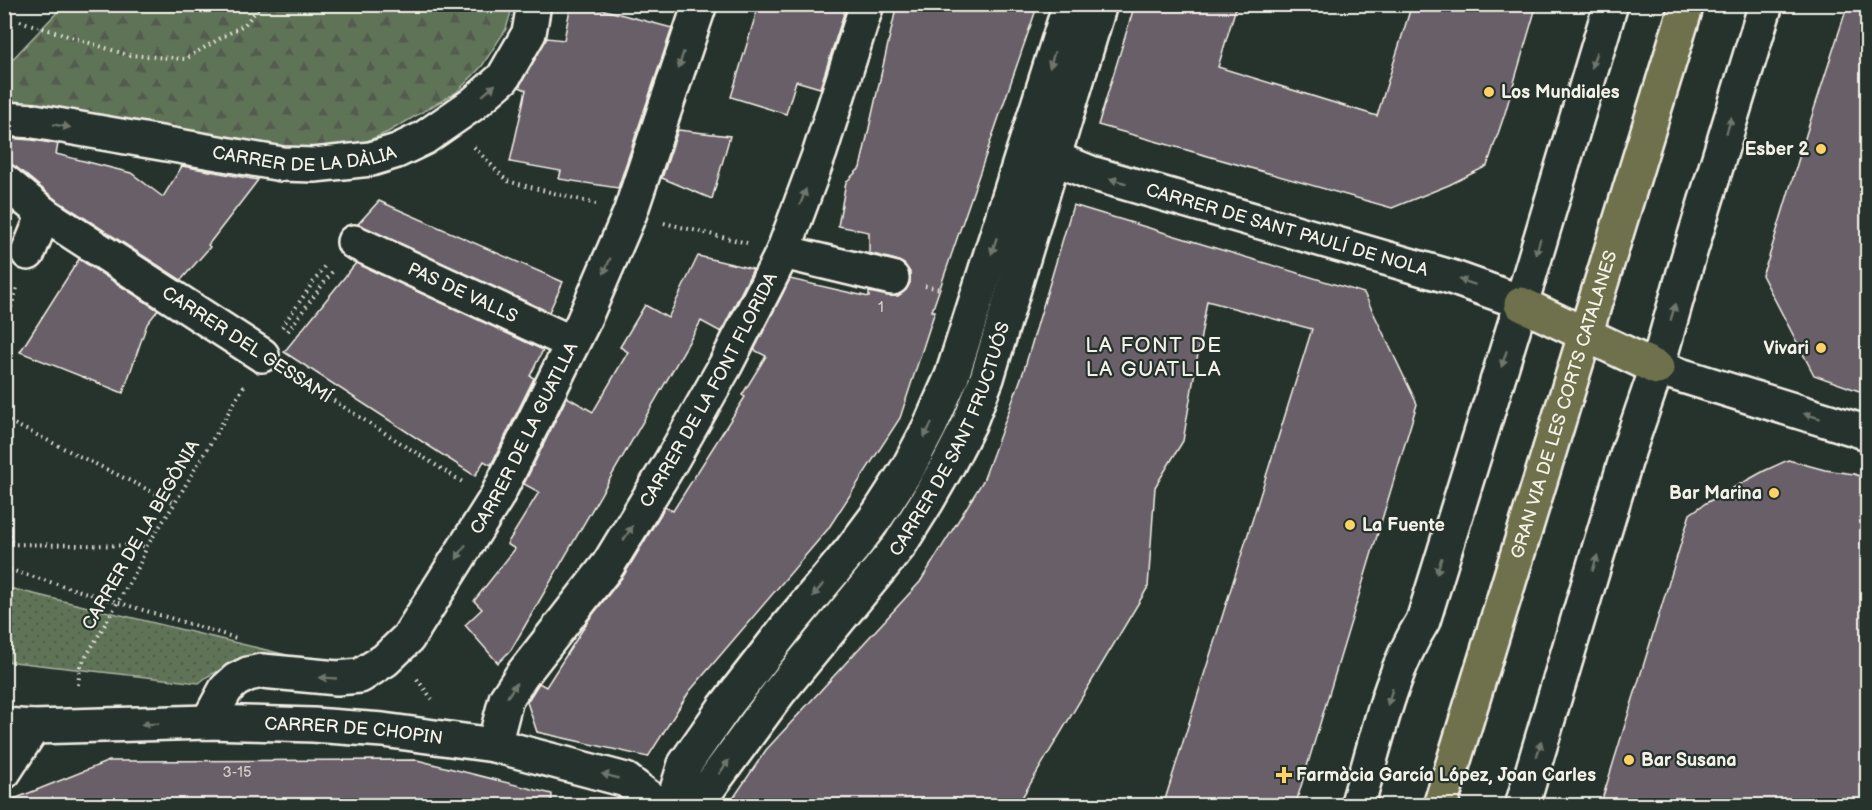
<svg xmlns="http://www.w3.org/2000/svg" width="1872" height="810" font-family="'Balsamiq Sans',sans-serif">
  <defs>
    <pattern id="grass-dots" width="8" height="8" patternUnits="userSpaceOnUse" patternTransform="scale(1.5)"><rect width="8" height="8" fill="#5e7357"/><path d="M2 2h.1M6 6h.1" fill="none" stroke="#525b4e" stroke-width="1.8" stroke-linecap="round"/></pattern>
    <pattern id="forest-firs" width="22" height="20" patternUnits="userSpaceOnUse" patternTransform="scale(1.5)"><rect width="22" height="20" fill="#5e7357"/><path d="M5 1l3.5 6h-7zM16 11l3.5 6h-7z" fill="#525b4e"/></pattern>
  </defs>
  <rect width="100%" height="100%" fill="#26332d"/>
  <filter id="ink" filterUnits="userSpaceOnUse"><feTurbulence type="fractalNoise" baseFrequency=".0167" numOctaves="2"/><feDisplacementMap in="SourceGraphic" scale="12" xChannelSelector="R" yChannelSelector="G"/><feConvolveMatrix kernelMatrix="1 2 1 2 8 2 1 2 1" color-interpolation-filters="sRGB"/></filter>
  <g filter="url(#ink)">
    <path fill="url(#grass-dots)" stroke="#a9b2a0" stroke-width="1.5" d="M 5,587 L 349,670 L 233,664 L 208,676 L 199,683 L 5,661 Z"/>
    <path fill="url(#forest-firs)" stroke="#a9b2a0" stroke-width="1.5" d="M 64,5 L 513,5 L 506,29 L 482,66 L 457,92 L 388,132 L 367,141 L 351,146 L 294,147 L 235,142 L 5,104 L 5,67 Z"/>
    <g fill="#675f67" stroke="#f4f1e8" stroke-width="1.5">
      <path d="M 571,4 L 582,4 L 672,28 L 618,188 L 559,179 L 561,171 L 510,162 L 526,90 L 519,87 L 547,38 L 564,40 Z"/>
      <path d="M 759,4 L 847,4 L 820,88 L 796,81 L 786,114 L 731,97 Z"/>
      <path d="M 897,4 L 1038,4 L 932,311 L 935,311 L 900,418 L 828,529 L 689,692 L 648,757 L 537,732 L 527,702 L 539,683 L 546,687 L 590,618 L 624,575 L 665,507 L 673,511 L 745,397 L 742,395 L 766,356 L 754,350 L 790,279 L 869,297 L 869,292 L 888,296 L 898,296 L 906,290 L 910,283 L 910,272 L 904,264 L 896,260 L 869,253 L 869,232 L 838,226 L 846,182 L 860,168 Z"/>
      <path d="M 1135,4 L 1237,4 L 1218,67 L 1377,116 L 1412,4 L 1537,4 L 1505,113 L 1487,166 L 1449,185 L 1392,208 L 1098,125 Z"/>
      <path d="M 1848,4 L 1868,4 L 1868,376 L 1862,392 L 1814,375 L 1762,275 L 1768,260 L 1809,125 Z"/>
      <path d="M 678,130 L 730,136 L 712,199 L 662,178 Z"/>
      <path d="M 4,138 L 32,140 L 58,144 L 56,154 L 131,173 L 163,197 L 182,166 L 258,180 L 208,245 L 210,247 L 181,280 L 55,199 L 16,167 L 4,163 Z"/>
      <path d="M 379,201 L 563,282 L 549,312 L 358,224 Z"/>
      <path d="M 1073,205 L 1364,293 L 1417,404 L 1295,806 L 1163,806 L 1312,329 L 1207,301 L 1183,441 L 1155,487 L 1148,587 L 1017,806 L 728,806 L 766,750 L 920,582 L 983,481 L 1024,370 Z"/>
      <path d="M 4,206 L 14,214 L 4,228 Z"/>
      <path d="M 698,256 L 753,269 L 752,271 L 721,332 L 701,321 L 511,650 L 498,663 L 465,625 L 482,609 L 474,601 L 515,549 L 507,544 L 539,492 L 524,484 L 567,397 L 593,412 L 628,352 L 620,347 L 645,305 L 668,318 Z"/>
      <path d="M 79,259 L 158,310 L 147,324 L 123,393 L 20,352 Z"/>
      <path d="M 356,263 L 543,350 L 530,376 L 534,378 L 491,465 L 484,461 L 475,476 L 284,352 Z"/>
      <path d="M 1788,460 L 1825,470 L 1854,474 L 1868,479 L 1868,806 L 1600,806 L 1690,514 L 1706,503 L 1764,471 Z"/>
      <path d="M 417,760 L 552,794 L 551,806 L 4,806 L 4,803 L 109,761 Z"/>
    </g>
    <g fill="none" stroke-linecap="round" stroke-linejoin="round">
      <defs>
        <g id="minor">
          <path id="s1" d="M 4,119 L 34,121 L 282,164 L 314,165 L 371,159 L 397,151 L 424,138 L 473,104 L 503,78 L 529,33 L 534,4"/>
          <path id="s2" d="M 1054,158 L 1091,173 L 1451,277 L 1507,297 L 1521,304"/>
          <path d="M 4,181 L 44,214 L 262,355"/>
          <path id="s3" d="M 354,242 L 572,343"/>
          <path d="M 783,252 L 892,278"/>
          <path d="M 28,253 L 44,214"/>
          <path d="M 1657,368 L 1868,433"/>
          <path id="s4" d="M 208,722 L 226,689 L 236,680 L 248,674 L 262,671 L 337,678 L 360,676 L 385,660 L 408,638 L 496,498 L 583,322 L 630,213 L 700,4"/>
          <path id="s5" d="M 4,725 L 33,727 L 208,722 L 313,725 L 383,730 L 494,745 L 626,780 L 660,806"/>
          <path id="s6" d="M 494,745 L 506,699 L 522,675 L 608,565 L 670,463 L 725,366 L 767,284 L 783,252 L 820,152 L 867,4"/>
          <path d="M 4,772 L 33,727"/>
          <path d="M 672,806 L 685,764 L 724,708 L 786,628 L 852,549 L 879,513 L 908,468 L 930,426 L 952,376 L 966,332 L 1070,4"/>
          <path id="s7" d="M 681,806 L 710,786 L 779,692 L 899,546 L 926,503 L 949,463 L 969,424 L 987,378 L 1100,4"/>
          <path d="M 1357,806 C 1376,744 1389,675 1423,621 L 1521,304 L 1611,4"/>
          <path d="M 1522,806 L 1629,449 L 1657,368 L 1687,262 L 1766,4"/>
        </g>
        <g id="major">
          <path d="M 1521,304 L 1657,368"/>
          <path id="s8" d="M 1440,806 L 1687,4"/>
        </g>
      </defs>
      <use href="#minor" stroke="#f4f1e8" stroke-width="38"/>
      <use href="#major" stroke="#f4f1e8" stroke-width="38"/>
      <g stroke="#f4f1e8" stroke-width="4" stroke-dasharray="1.5 4.5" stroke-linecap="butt">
        <path d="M 20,21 L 128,55 L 185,59 L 245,24 L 262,4"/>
        <path d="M 474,147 L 507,181 L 596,204"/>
        <path d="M 664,223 L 747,243"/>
        <path d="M 925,286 L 941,289"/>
        <path d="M 282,327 L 326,264"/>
        <path d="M 4,330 L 17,288"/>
        <path d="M 288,331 L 332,272"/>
        <path d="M 293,375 L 464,483"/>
        <path d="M 4,419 L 175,503"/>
        <path d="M 4,518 L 9,524 L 11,544"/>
        <path d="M 4,544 L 147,546"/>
        <path d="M 4,568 L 236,638"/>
        <path d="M 417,679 L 432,699"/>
        <path d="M 78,685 L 80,667 L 139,566 L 147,546 L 175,503 L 244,386"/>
      </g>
      <use href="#minor" stroke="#26332d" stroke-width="33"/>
      <use href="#major" stroke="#6e714b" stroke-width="33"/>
    </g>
    <defs><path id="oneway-solid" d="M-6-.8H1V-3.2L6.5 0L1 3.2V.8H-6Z" transform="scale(1.5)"/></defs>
    <g fill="#6e766e">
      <use href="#oneway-solid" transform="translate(681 60) rotate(108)"/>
      <use href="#oneway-solid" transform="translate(1052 60) rotate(107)"/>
      <use href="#oneway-solid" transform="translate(1594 60) rotate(107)"/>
      <use href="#oneway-solid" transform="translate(489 90) rotate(-41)"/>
      <use href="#oneway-solid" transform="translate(1729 125) rotate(-73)"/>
      <use href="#oneway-solid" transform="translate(62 126) rotate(10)"/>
      <use href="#oneway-solid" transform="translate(1118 181) rotate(-164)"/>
      <use href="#oneway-solid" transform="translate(803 197) rotate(-70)"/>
      <use href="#oneway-solid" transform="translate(994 246) rotate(108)"/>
      <use href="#oneway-solid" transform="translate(1538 247) rotate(106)"/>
      <use href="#oneway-solid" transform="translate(607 266) rotate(113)"/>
      <use href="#oneway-solid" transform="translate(1467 282) rotate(-161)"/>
      <use href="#oneway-solid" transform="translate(1673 312) rotate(-74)"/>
      <use href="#oneway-solid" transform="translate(1504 359) rotate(108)"/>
      <use href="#oneway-solid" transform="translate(1812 416) rotate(-163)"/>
      <use href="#oneway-solid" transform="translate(928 430) rotate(117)"/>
      <use href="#oneway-solid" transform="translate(628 533) rotate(-58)"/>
      <use href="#oneway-solid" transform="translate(461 552) rotate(123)"/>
      <use href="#oneway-solid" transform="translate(1595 563) rotate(-73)"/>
      <use href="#oneway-solid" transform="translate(1439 566) rotate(107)"/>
      <use href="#oneway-solid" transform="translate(818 590) rotate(130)"/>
      <use href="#oneway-solid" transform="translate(328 678) rotate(-177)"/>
      <use href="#oneway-solid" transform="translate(512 690) rotate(-57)"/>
      <use href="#oneway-solid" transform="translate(1390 697) rotate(107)"/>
      <use href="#oneway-solid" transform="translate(150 724) rotate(179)"/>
      <use href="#oneway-solid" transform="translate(1539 749) rotate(-73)"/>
      <use href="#oneway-solid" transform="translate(724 767) rotate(-55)"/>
      <use href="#oneway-solid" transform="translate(610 776) rotate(-165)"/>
    </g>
  </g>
  <g fill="#ffd166" stroke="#26332d" stroke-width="2">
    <circle cx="1489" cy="92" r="6"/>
    <circle cx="1821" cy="149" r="6"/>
    <circle cx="1821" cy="348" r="6"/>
    <circle cx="1774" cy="493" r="6"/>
    <circle cx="1350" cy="525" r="6"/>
    <circle cx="1629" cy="760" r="6"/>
    <path d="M1281 766h6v6h6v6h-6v6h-6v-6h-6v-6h6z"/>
  </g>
  <g text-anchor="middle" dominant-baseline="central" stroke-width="4.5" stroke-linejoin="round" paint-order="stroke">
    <g font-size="15" fill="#d1ccc8">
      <text x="881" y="307">1</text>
      <text x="237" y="772">3-15</text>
    </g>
    <g font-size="18" font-weight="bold" fill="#f4f1e8" stroke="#26332d" text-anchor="start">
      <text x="1501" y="92">Los Mundiales</text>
      <text x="1809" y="149" text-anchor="end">Esber 2</text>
      <text x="1809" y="348" text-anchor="end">Vivari</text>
      <text x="1762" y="493" text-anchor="end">Bar Marina</text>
      <text x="1362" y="525">La Fuente</text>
      <text x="1641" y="760">Bar Susana</text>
      <text x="1296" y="775">Farmàcia García López, Joan Carles</text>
    </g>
    <g font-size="18" fill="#f4f1e8" stroke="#26332d">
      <text stroke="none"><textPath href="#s1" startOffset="304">CARRER DE LA DÀLIA</textPath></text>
      <text stroke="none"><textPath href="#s2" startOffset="244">CARRER DE SANT PAULÍ DE NOLA</textPath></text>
      <text stroke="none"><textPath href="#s3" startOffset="120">PAS DE VALLS</textPath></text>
      <text transform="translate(247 345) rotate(33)">CARRER DEL GESSAMÍ</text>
      <text stroke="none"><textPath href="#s6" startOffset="418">CARRER DE LA FONT FLORIDA</textPath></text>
      <text stroke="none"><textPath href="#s8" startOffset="420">GRAN VIA DE LES CORTS CATALANES</textPath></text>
      <text stroke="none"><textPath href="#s7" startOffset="460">CARRER DE SANT FRUCTUÓS</textPath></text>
      <text stroke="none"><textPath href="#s4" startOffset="470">CARRER DE LA GUATLLA</textPath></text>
      <text transform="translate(141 535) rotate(-60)">CARRER DE LA BEGÒNIA</text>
      <text stroke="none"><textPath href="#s5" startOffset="350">CARRER DE CHOPIN</textPath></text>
    </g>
    <g font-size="21" letter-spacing="1.5" fill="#f4f1e8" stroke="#26332d">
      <text x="1154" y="345">LA FONT DE<tspan x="1154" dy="24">LA GUATLLA</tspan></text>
    </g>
  </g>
  <rect width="1872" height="810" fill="none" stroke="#26332d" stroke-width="24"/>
  <rect x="12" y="12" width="1848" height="786" fill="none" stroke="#f4f1e8" stroke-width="2" filter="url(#ink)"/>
</svg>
